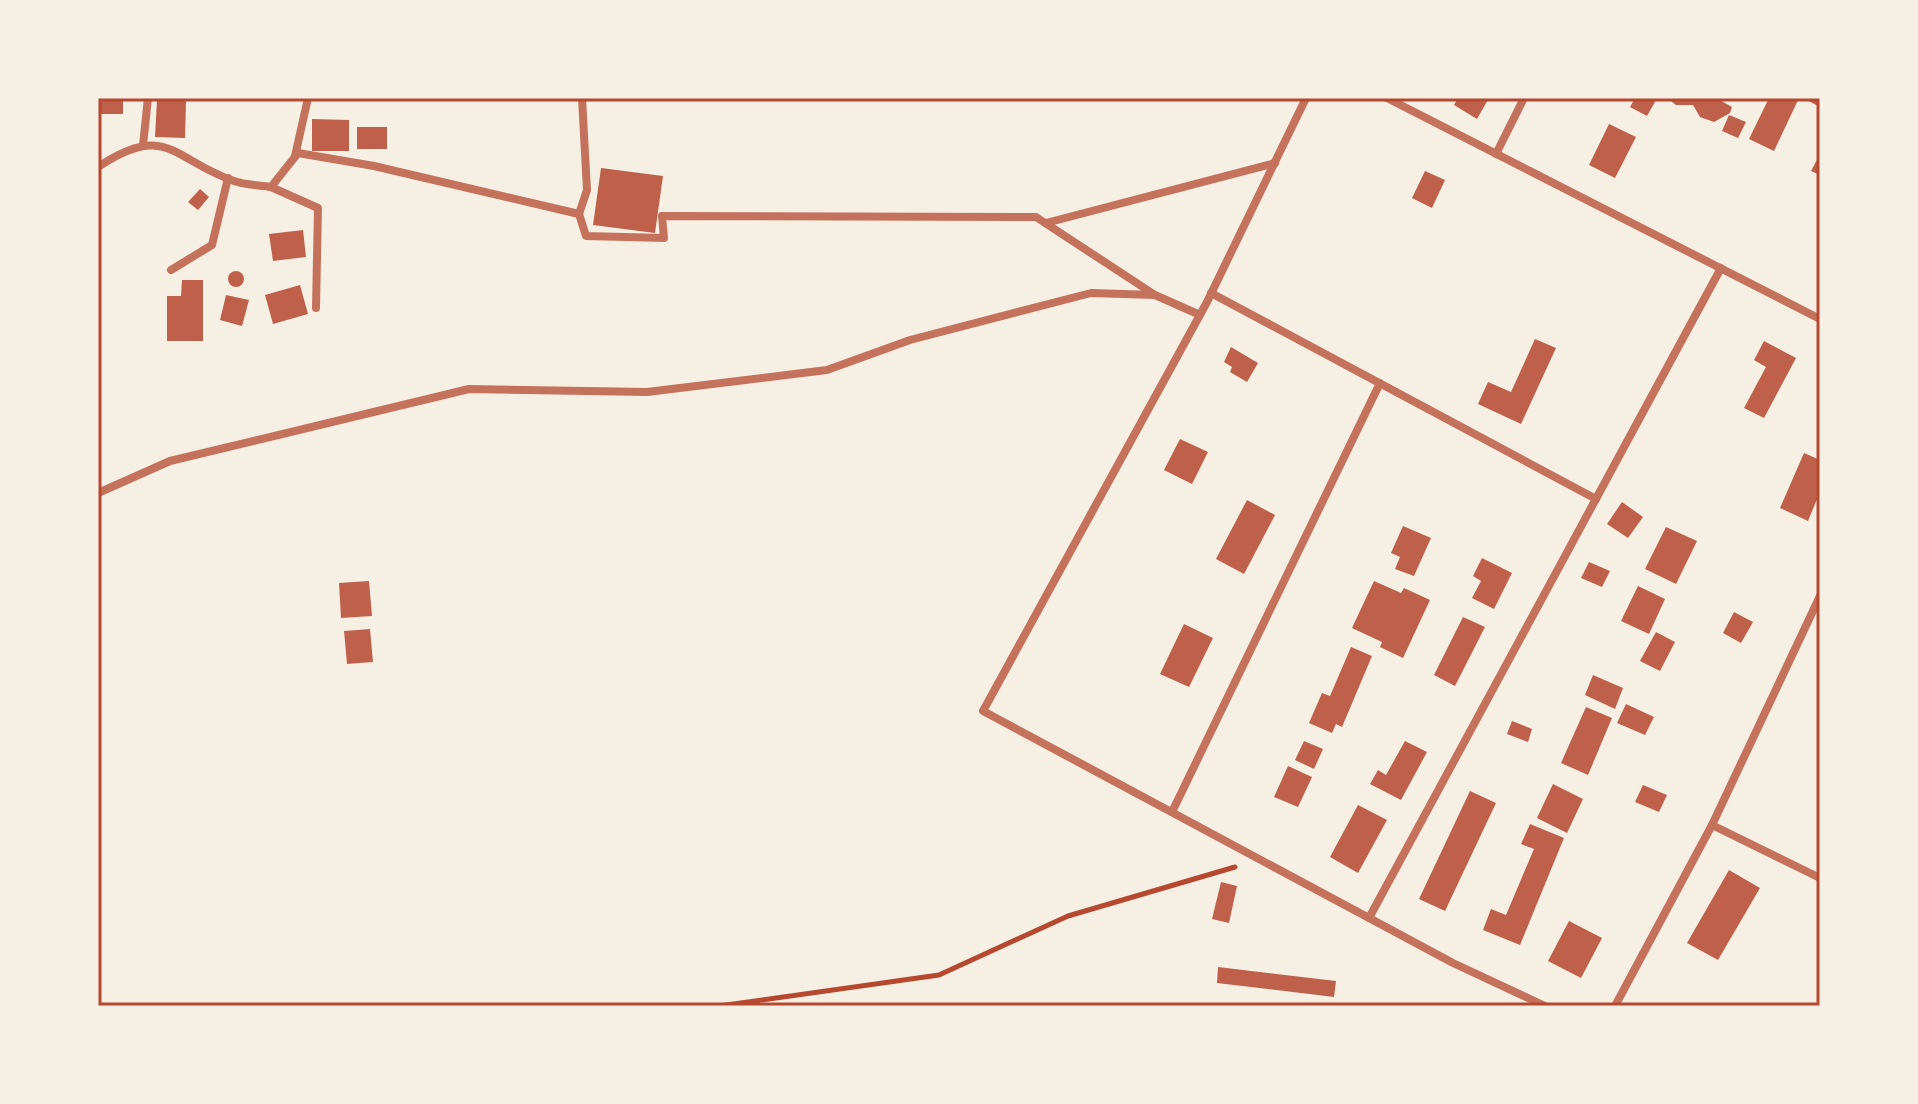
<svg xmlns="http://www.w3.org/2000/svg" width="1918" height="1104" font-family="'Varela Round',sans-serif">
  <rect width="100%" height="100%" fill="#f6efe4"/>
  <g fill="#bf614a">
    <rect x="99" y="98" width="24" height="16"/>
    <path d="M 1458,98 L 1489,98 L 1477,119 L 1454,105 Z"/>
    <path d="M 1635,98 L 1653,98 L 1655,102 L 1647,116 L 1630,107 Z"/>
    <path d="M 1667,98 L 1716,98 L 1732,107 L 1730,113 L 1714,122 L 1700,117 L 1693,105 L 1676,105 Z"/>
    <path d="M 1769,98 L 1799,98 L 1774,151 L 1749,139 Z"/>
    <path d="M 1803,98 L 1820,98 L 1820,107 Z"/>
    <path d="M 157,100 L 186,101 L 185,138 L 155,137 Z"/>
    <path d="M 1729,115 L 1746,122 L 1738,138 L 1722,131 Z"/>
    <path d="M 312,119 L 349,120 L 349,151 L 312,151 Z"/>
    <path d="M 1609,124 L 1636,137 L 1615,178 L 1589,165 Z"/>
    <rect x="357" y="127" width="30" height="22"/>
    <path d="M 1820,154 L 1820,175 L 1811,171 Z"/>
    <path d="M 601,168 L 663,176 L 655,233 L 593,225 Z"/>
    <path d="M 1425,171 L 1445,180 L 1432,208 L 1412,198 Z"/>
    <path d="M 200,189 L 209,197 L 198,210 L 188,202 Z"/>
    <path d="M 303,230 L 306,257 L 273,261 L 269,234 Z"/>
    <circle cx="236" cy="279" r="8"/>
    <path d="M 182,280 L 203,280 L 203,341 L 167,341 L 167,296 L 181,296 Z"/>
    <path d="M 300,285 L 308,314 L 273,324 L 265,295 Z"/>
    <path d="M 226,295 L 249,300 L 242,326 L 220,320 Z"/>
    <path d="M 1535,339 L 1556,348 L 1521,424 L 1478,404 L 1488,382 L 1511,392 Z"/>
    <path d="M 1764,341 L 1796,358 L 1764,418 L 1744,408 L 1766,367 L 1754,360 Z"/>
    <path d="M 1231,347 L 1258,363 L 1247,382 L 1230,372 L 1232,367 L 1224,362 Z"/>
    <path d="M 1180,439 L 1208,452 L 1192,484 L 1164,470 Z"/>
    <path d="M 1804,453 L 1820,460 L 1820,492 L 1808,521 L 1780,508 Z"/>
    <path d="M 1247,500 L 1275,515 L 1244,574 L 1216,559 Z"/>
    <path d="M 1622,502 L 1643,517 L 1628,538 L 1607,524 Z"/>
    <path d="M 1403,526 L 1431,538 L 1414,576 L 1395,569 L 1400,557 L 1391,553 Z"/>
    <path d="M 1666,527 L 1697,541 L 1676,584 L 1645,569 Z"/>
    <path d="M 1482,558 L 1512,573 L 1494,609 L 1472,598 L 1481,581 L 1473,576 Z"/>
    <path d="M 1589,562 L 1610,571 L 1602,587 L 1581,578 Z"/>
    <path d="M 369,581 L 372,616 L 341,618 L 339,583 Z"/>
    <path d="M 1374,581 L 1401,593 L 1404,588 L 1430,600 L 1403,658 L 1380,647 L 1382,642 L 1352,628 Z"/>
    <path d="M 1638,586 L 1665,599 L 1649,634 L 1621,621 Z"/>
    <path d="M 1734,612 L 1753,622 L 1741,643 L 1723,633 Z"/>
    <path d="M 1463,617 L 1485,627 L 1455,686 L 1434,675 Z"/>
    <path d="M 1184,624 L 1213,638 L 1189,687 L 1160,674 Z"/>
    <path d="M 370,629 L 373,662 L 347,664 L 344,631 Z"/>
    <path d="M 1656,632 L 1675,642 L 1660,671 L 1640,661 Z"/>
    <path d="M 1351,647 L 1372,656 L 1342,727 L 1336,724 L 1332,733 L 1309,723 L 1322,693 L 1330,696 Z"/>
    <path d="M 1593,675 L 1623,688 L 1615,709 L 1585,695 Z"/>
    <path d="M 1626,704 L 1654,717 L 1645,735 L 1617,723 Z"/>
    <path d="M 1586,707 L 1612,718 L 1588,775 L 1561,763 Z"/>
    <path d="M 1512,721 L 1532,729 L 1528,742 L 1507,734 Z"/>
    <path d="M 1304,741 L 1323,749 L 1314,769 L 1295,760 Z"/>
    <path d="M 1405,741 L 1427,752 L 1401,800 L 1370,784 L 1378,770 L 1386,775 Z"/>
    <path d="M 1288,766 L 1312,777 L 1298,807 L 1274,797 Z"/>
    <path d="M 1553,784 L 1583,799 L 1567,833 L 1537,818 Z"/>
    <path d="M 1643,785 L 1667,795 L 1659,812 L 1635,802 Z"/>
    <path d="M 1470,791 L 1496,803 L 1445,911 L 1419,899 Z"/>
    <path d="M 1358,805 L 1387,820 L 1358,873 L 1330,857 Z"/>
    <path d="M 1530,824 L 1564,838 L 1520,945 L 1483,930 L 1491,909 L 1506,915 L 1534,849 L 1521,844 Z"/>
    <path d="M 1729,870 L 1760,888 L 1718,960 L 1687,943 Z"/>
    <path d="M 1221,882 L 1237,886 L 1229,923 L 1212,919 Z"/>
    <path d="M 1569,921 L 1602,938 L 1581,978 L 1548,961 Z"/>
    <path d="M 1218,967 L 1336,981 L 1334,997 L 1217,983 Z"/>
  </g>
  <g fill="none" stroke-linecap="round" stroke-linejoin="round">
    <path stroke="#b5482f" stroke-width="5" d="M 719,1006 L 939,975 L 1068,916 L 1235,867"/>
    <g stroke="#c5725c" stroke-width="8">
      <path d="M 1306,98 L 1207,302 L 983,711 L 1453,963 L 1545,1006"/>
      <path d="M 1387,98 L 1820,319"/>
      <path d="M 143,145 L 148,98"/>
      <path d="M 1496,154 L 1524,98"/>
      <path d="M 295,156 L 308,98"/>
      <path d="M 98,167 C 167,121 173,160 234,181 C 245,185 259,185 271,187 L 298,153 L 374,166 L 579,214 L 586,236 L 664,238 L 662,216 L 1036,217 L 1155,295"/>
      <path d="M 271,187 L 318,208 L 316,308"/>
      <path d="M 579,214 L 587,190 L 582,98"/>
      <path d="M 1046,223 L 1275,163"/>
      <path d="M 171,270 L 212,245 L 228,178"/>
      <path d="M 1211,293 L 1596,499"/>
      <path d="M 98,493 L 170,461 L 469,389 L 647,392 L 827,370 L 910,340 L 1091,293 L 1155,295 L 1200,315"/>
      <path d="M 1172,812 L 1380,383"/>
      <path d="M 1712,825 L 1820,878"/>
      <path d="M 1369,918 L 1721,268"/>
      <path d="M 1615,1006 L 1712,825 L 1820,596"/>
    </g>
  </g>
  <rect width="1918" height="1104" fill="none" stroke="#f6efe4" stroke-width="200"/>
  <rect x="100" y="100" width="1718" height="904" fill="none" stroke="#b5482f" stroke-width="3"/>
</svg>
